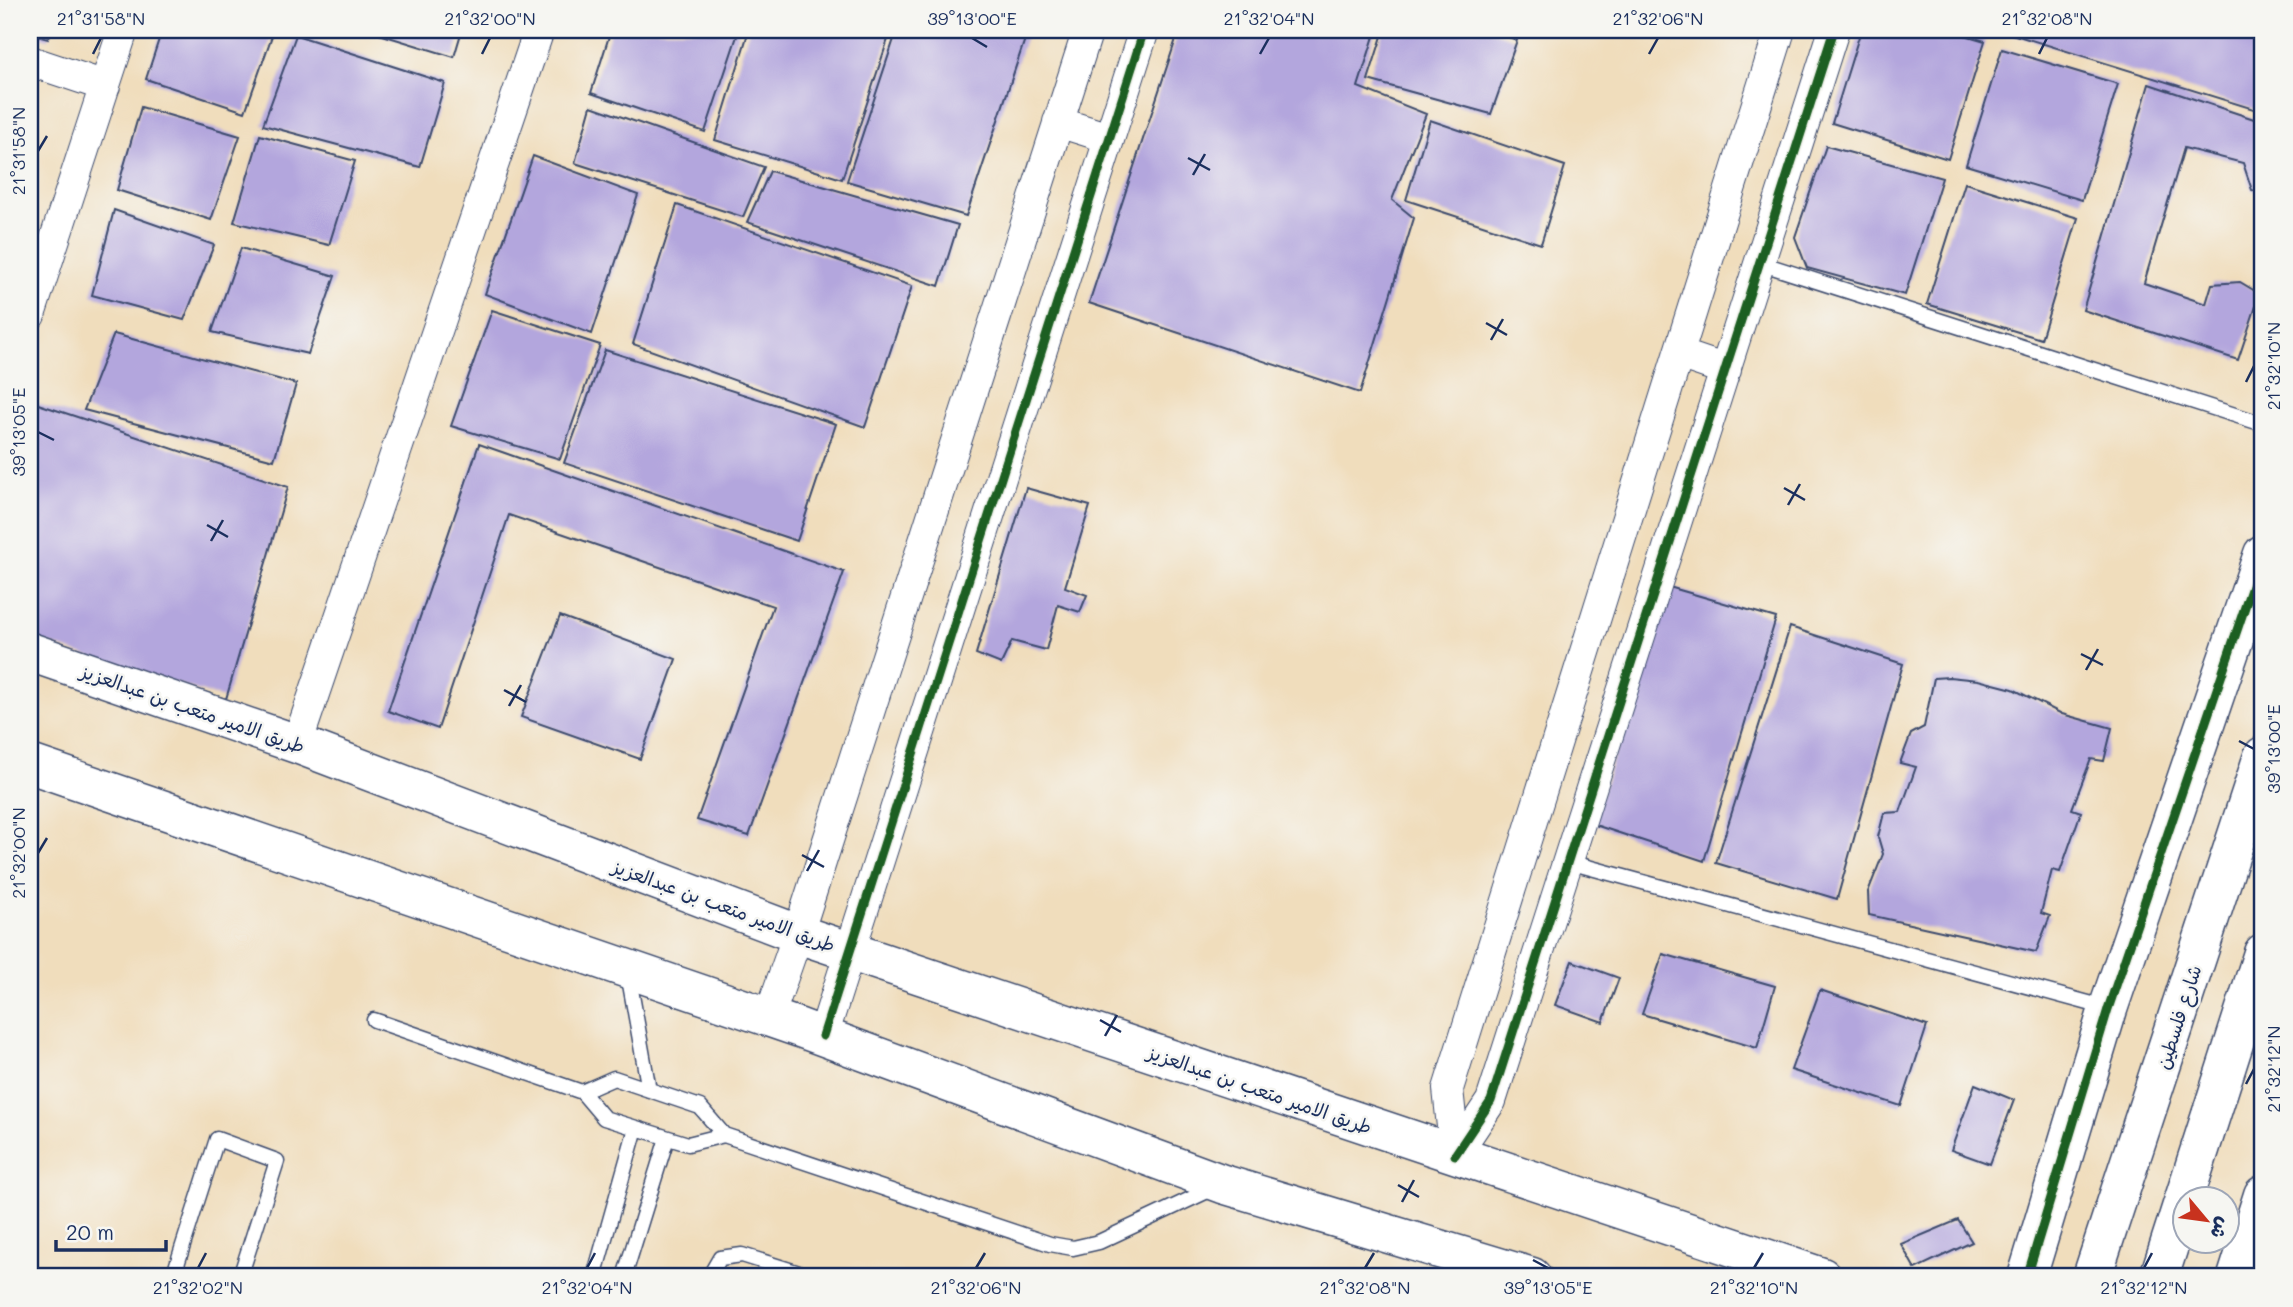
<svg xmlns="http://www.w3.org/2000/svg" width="2293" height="1307" viewBox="0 0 2293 1307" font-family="Mali,'Playpen Sans Arabic',sans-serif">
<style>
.building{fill:#b3a6dd}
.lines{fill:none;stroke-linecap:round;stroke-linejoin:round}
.lane-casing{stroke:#3b496c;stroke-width:17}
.street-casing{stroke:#3b496c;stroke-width:32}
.secondary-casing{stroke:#3b496c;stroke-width:41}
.primary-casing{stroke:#3b496c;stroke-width:41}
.lane{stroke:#fff;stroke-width:14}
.street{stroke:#fff;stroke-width:30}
.secondary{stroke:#fff;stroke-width:38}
.primary{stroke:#fff;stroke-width:38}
.cycleway-casing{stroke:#f6f6f2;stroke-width:13}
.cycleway{stroke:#1b5e20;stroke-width:9}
.ticks{fill:none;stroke:#1b2f5e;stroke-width:2.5}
.labels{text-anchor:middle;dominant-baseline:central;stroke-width:5;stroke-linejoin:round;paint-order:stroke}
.street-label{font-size:19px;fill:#1b2f5e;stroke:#f6f6f2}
.neatline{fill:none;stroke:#1b2f5e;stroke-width:2.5}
.ticks-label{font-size:18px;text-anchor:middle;fill:#1b2f5e}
</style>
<rect width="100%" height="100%" fill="#f6f6f2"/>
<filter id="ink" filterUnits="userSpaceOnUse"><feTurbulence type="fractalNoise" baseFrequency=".0143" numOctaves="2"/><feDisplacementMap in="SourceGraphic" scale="14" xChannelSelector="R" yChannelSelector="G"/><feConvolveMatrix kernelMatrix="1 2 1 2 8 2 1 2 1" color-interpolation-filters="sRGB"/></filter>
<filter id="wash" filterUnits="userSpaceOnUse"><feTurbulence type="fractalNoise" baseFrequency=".00686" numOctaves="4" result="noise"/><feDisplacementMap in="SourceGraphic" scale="28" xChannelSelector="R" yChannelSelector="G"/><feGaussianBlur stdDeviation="1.57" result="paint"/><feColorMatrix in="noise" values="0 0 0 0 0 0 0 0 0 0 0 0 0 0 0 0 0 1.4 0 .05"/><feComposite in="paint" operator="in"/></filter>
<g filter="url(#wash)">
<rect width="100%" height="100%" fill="#f0ddbc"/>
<g id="blocks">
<path class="building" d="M30,30H51L48,39L30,34Z
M162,30H274L245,112L146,79Z
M366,30H462L454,57Z
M611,30H739L705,132L591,93Z
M749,30H891L842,179L715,140Z
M897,30H1028L966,216L847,181Z
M1179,30H1376L1358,87L1426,114L1392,200L1414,218L1360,393L1089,303Z
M1384,30H1489L1517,40L1491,114L1368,80Z
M1861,30H1948L1985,41L1948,159L1832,123Z
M1999,30H2263V112Z
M296,35L445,83L420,167L263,125Z
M2002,49L2118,84L2082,200L1966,165Z
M2149,84L2263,122V194L2252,190L2243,163L2184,148L2144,283L2206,304L2212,284L2240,282L2260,294L2238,360L2083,310Z
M591,106L764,167L743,217L575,163Z
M141,107L240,136L211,220L117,190Z
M1430,120L1565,166L1541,244L1406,200Z
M260,135L355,161L329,245L234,222Z
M1826,146L1942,178L1905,295L1807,268L1795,237Z
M533,156L638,195L592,334L485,294Z
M770,171L958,225L939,286L747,222Z
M1965,183L2078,218L2041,339L1927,304Z
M677,205L912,286L865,427L633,344Z
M114,210L214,245L184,320L92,295Z
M241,248L335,276L308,354L212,332Z
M492,310L600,345L560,459L451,426Z
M114,334L296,384L274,460L84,410Z
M605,350L836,424L797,541L564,463Z
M32,402L288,487L226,699L30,638V409Z
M479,444L844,572L749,836L697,820L773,606L509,515L438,729L388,711Z
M1026,488L1090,506L1065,587L1087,595L1080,612L1058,605L1046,650L1012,641L1001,664L976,654Z
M1669,587L1776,618L1704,861L1592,824Z
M560,616L676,659L640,759L521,717Z
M1790,627L1903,664L1837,899L1716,863Z
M1949,677L1978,680L2013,689L2062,714L2112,728L2104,761L2091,759L2072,809L2081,812L2060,872L2052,870L2041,913L2050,916L2036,952L1869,915L1868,892L1883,854L1878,837L1884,813L1900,812L1916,767L1900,763L1911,734L1924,727L1934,678Z
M1663,954L1775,986L1757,1048L1642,1014Z
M1572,961L1619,978L1603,1022L1555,1005Z
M1820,990L1927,1026L1901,1106L1791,1070Z
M1975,1084L2014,1100L1990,1164L1951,1150Z
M1958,1220L1972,1242L1915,1269L1901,1244Z"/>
</g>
</g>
<g filter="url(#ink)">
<use href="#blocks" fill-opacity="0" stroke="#3b496c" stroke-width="2"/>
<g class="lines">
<g class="lane-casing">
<path id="lane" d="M1760,263L2263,424
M1569,862L2107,1008
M628,973L649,1090
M374,1020L582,1092L604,1118L688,1144L724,1135
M582,1092L614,1078L700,1107L724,1135L1050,1244L1073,1248L1099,1242L1216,1187
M173,1277L217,1139L277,1161L240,1277
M594,1277L636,1128
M624,1277L667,1138
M709,1277L720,1258L742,1255L812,1277"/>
</g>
<g class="street-casing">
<path id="street" d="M30,61L105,86
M1058,122L1109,138
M30,315L123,30
M1679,354L1726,370
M297,744L539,30
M769,1017L798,934L1088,30
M823,1036L1144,30
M1455,1155L1491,1101L1834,30
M1455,1155L1448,1089L1780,30"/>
</g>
<g class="secondary-casing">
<path id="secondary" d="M2027,1277L2108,1009L2263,554
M2237,1277L2263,1195"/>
</g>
<g class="primary-casing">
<path id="primary" d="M30,652L297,744L798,934L1822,1277
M30,764L800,1028L1223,1184L1532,1277
M2092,1277L2263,756
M2159,1277L2263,953"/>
</g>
<use href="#lane" class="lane"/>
<use href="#street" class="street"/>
<use href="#secondary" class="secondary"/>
<use href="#primary" class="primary"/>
<g class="cycleway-casing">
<path id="cycleway" d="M823,1036L1144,30
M1455,1155L1491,1101L1834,30
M2027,1277L2108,1009L2263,554"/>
</g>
<use href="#cycleway" class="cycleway"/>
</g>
</g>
<path class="ticks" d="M972,38L987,47M93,54L101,38M482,54L490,38M1260,54L1269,38M1649,54L1658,38M2039,54L2047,38M38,151L47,136M1188,158L1210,170M1193,175L1205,154M1486,323L1507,335M1491,340L1503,319M2246,382L2254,366M38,432L54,440M1784,488L1805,500M1788,505L1800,484M207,525L228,537M211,541L223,520M2081,654L2103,665M2086,670L2098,649M504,690L526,702M509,706L521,685M2239,741L2254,749M38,853L47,838M802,855L824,867M807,871L819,850M1100,1020L1121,1032M1105,1036L1117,1015M2246,1084L2254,1069M1398,1185L1419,1197M1402,1202L1414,1180M1533,1260L1548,1268M198,1268L206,1253M587,1268L595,1253M976,1268L985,1253M1365,1268L1374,1253M1754,1268L1763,1253M2144,1268L2152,1253"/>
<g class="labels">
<g class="street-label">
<text transform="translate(193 708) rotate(19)">طريق الامير متعب بن عبدالعزيز</text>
<text transform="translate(724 905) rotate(20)">طريق الامير متعب بن عبدالعزيز</text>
<text transform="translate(2178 1017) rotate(-72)">شارع فلسطين</text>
<text transform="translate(1260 1089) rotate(19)">طريق الامير متعب بن عبدالعزيز</text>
</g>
</g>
<rect width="2293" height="1307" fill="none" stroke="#f6f6f2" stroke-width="77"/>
<g transform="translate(2206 1220) rotate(119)"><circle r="33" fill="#f6f6f2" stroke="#9ea6b7" stroke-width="2"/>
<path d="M0-5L12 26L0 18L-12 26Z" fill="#c8321e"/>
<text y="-10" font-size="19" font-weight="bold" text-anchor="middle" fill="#1b2f5e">ش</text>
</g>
<path d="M56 1240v10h110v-10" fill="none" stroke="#1b2f5e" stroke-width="3.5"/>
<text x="66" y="1240" font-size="21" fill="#1b2f5e" stroke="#f6f6f2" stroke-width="5" paint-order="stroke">20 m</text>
<rect x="38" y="38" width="2216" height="1230" class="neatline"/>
<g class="ticks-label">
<text x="101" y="25">21°31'58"N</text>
<text x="490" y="25">21°32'00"N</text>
<text x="972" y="25">39°13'00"E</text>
<text x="1269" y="25">21°32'04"N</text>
<text x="1658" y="25">21°32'06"N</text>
<text x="2047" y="25">21°32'08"N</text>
<text transform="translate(19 151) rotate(-90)" y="6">21°31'58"N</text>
<text transform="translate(2274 366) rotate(-90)" y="6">21°32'10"N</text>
<text transform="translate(19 432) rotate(-90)" y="6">39°13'05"E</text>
<text transform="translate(2274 749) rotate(-90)" y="6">39°13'00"E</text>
<text transform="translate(19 853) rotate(-90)" y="6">21°32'00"N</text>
<text transform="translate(2274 1069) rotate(-90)" y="6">21°32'12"N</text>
<text x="198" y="1294">21°32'02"N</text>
<text x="587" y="1294">21°32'04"N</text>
<text x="976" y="1294">21°32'06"N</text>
<text x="1365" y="1294">21°32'08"N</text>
<text x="1548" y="1294">39°13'05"E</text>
<text x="1754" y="1294">21°32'10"N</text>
<text x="2144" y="1294">21°32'12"N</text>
</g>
</svg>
